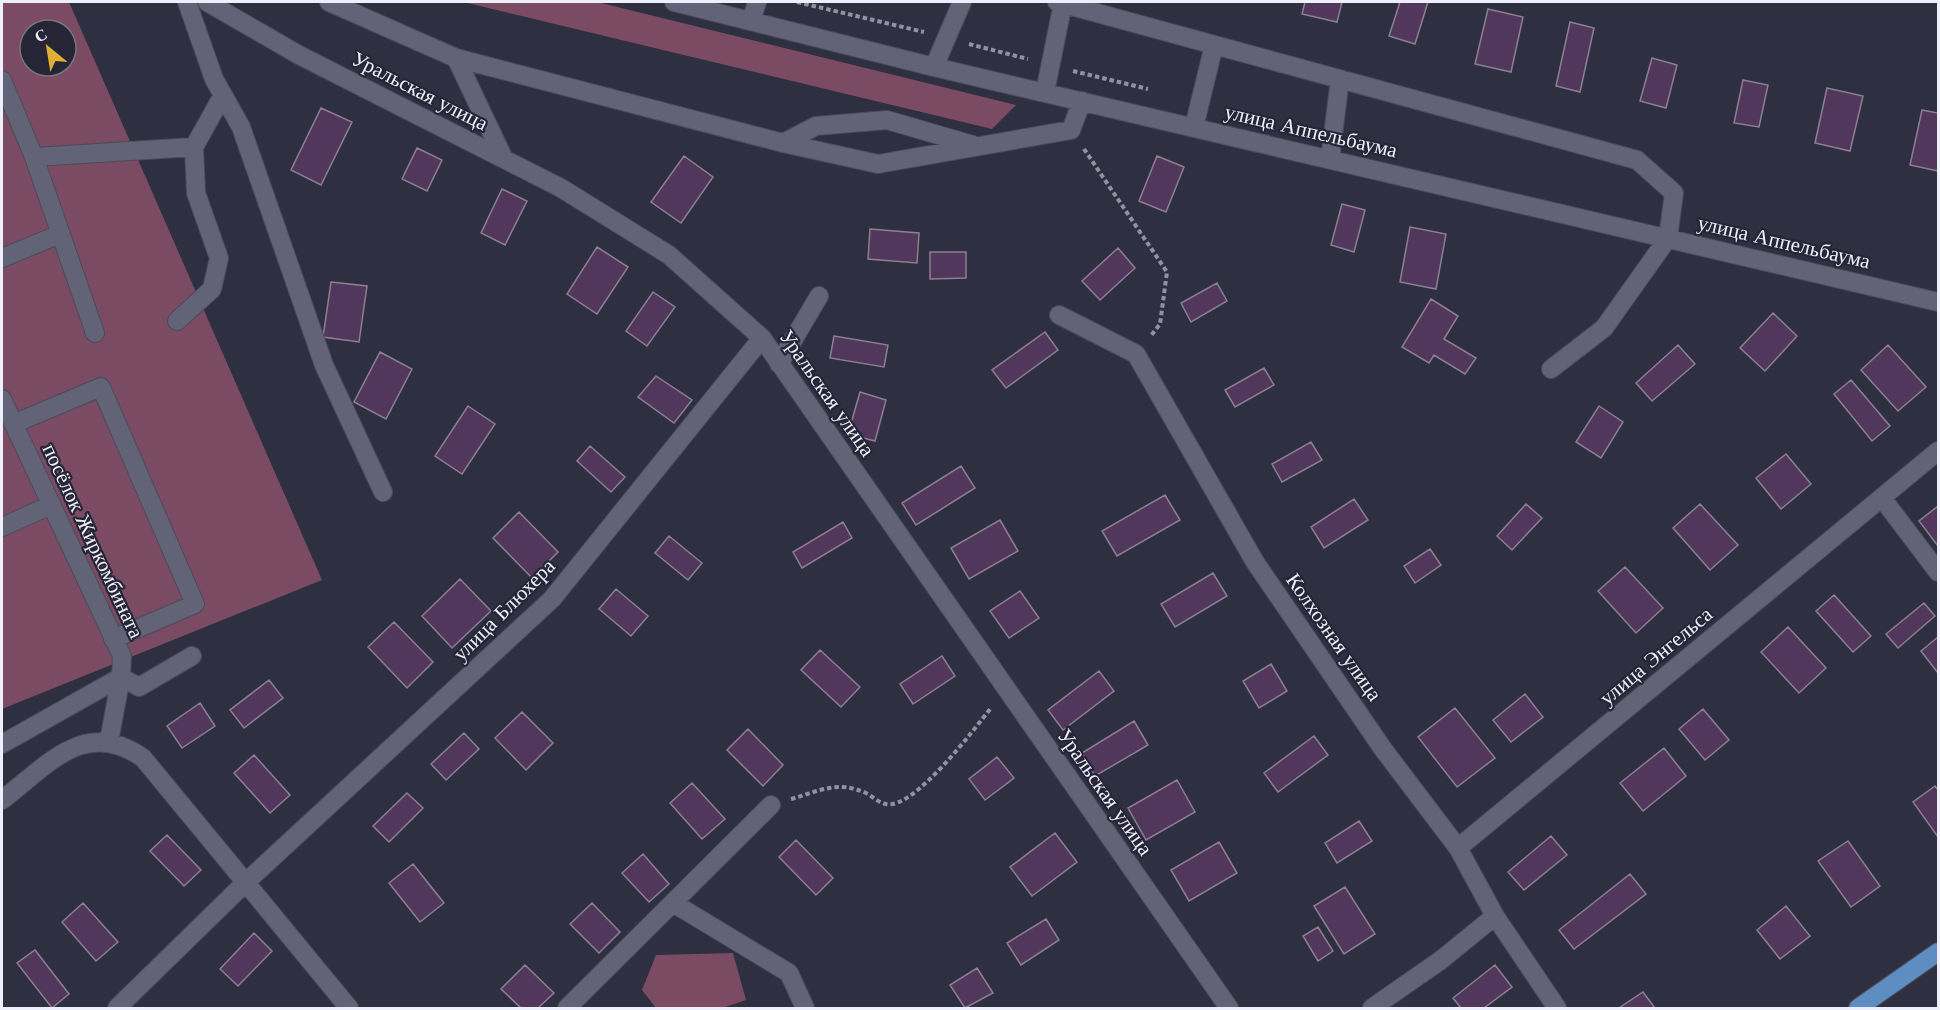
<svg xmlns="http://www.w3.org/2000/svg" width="1940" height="1010" viewBox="0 0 1940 1010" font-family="'Libre Baskerville',serif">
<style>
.forest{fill:#7a4b63;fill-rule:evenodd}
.building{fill:#52375d;stroke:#8b7f91;stroke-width:1.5}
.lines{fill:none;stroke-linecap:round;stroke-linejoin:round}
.minor-casing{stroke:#4b4b5a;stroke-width:20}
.major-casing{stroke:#4b4b5a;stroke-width:20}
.path{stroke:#9192a0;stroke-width:4;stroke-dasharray:4.5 3;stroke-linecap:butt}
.minor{stroke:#626376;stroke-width:18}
.major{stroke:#5e8dc1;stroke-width:18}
.labels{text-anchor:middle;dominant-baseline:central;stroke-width:4.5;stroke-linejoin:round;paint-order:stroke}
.street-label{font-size:21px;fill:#eeeffa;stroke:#252536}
</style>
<rect width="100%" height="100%" fill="#2e2f40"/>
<path class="forest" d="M2,2H69L322,580L2,709ZM30,30H66V66H30Z
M463,2H597L1016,105L992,129Z
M733,953L746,1000L722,1008H656L642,990L656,955Z"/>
<path class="building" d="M1305,2H1342L1337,22L1302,14Z
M1400,2H1428L1415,44L1389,36Z
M1488,9L1523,17L1511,72L1475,64Z
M1570,22L1594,28L1580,92L1556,86Z
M1652,58L1677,65L1666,108L1640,101Z
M1743,80L1768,85L1759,127L1734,123Z
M1827,88L1863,96L1850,151L1815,143Z
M321,108L352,122L321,185L291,170Z
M1922,110L1938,113V171L1910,165Z
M417,148L442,160L427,191L402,179Z
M684,156L713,177L681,223L651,202Z
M1157,156L1184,167L1166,212L1139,201Z
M502,189L527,201L505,245L481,233Z
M1342,204L1365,210L1354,252L1331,245Z
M1410,227L1446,234L1436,289L1400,282Z
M870,229L919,233L917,263L868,259Z
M597,247L628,267L597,314L567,294Z
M1118,248L1135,268L1100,300L1082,281Z
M930,252H966V278L930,279Z
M331,282L367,286L359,342L323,337Z
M1217,283L1227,301L1191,322L1181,303Z
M653,292L675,307L647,346L626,331Z
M1431,299L1458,316L1444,339L1476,358L1465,374L1434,355L1429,363L1402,347Z
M1773,313L1797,336L1765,371L1740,348Z
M1045,332L1058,350L1006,388L992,370Z
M834,336L888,345L884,367L830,358Z
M1678,345L1695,364L1652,401L1636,383Z
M1888,345L1926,387L1898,411L1861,370Z
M380,352L412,369L386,419L354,402Z
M1264,368L1274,385L1235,407L1225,390Z
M656,376L692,400L674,423L638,397Z
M1851,380L1890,426L1872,441L1834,394Z
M860,392L886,400L875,441L848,434Z
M468,406L495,424L462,474L435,456Z
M1599,406L1623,422L1601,458L1576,442Z
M1311,442L1322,460L1282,482L1272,464Z
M590,446L625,477L611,492L577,461Z
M1786,454L1811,484L1781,509L1756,478Z
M961,466L975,488L916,525L902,503Z
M1165,495L1180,520L1117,556L1102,531Z
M1354,499L1368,520L1324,548L1311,527Z
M1526,504L1542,518L1512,550L1497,536Z
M1700,504L1738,545L1710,570L1673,528Z
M1938,506V546L1919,521Z
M519,512L558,552L532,578L493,538Z
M1000,520L1018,551L969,579L951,548Z
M843,522L852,538L802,568L793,552Z
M669,536L702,563L688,580L655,553Z
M1430,549L1441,565L1415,583L1404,566Z
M1625,567L1663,608L1636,633L1598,591Z
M1213,573L1227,596L1175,627L1161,604Z
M460,579L491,611L452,648L422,616Z
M616,589L648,616L631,636L599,609Z
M1020,591L1039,618L1009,638L990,611Z
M1834,595L1871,636L1853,652L1816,611Z
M1924,603L1935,616L1898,648L1886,634Z
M394,622L433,662L407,688L368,647Z
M1788,627L1826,668L1799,693L1761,652Z
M1938,637V673L1921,651Z
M820,650L860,687L841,707L801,670Z
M942,656L955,676L913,704L900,684Z
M1271,664L1287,691L1259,708L1243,681Z
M1099,671L1114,691L1063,730L1048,710Z
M269,680L283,698L244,728L230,710Z
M1525,694L1543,717L1511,742L1493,720Z
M200,703L215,726L182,748L167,726Z
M1455,708L1495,758L1457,787L1418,737Z
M1703,709L1729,740L1705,760L1679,729Z
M522,712L553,743L526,770L495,738Z
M1134,721L1148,745L1095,776L1082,753Z
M748,729L783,765L763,786L727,750Z
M464,733L479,749L446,780L431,764Z
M1314,736L1328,755L1278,792L1264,773Z
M1664,748L1686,776L1643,811L1620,783Z
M254,755L290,795L270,813L234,773Z
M997,757L1014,778L985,800L969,779Z
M1177,780L1195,812L1146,840L1128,808Z
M692,783L725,819L702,839L670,803Z
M1935,786L1938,790V837L1913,802Z
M407,793L423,808L389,842L373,826Z
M1359,821L1372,841L1337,863L1325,843Z
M1055,833L1077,862L1032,896L1010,867Z
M167,835L201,870L184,886L150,851Z
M1551,836L1567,855L1524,890L1508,872Z
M796,840L833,878L816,895L779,857Z
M1848,841L1880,886L1851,907L1818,861Z
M1219,842L1237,873L1189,901L1171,870Z
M643,854L669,884L649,902L622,873Z
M413,864L444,903L420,922L389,883Z
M1630,874L1646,894L1574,949L1559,930Z
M1345,887L1375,934L1344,954L1314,906Z
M83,903L118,942L96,961L62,922Z
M592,903L620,932L599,953L570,924Z
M1786,906L1810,936L1780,959L1757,930Z
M1046,919L1059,940L1021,965L1007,943Z
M1318,927L1333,951L1318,961L1303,936Z
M254,933L272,951L238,986L220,969Z
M35,950L69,994L52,1008L17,963Z
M525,965L554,993L538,1008H521L501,989Z
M1495,965L1512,987L1484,1008H1461L1453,998Z
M977,968L993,993L965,1008L950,985Z
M1643,992L1655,1008H1619Z"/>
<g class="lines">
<g class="minor-casing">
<path id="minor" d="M187,2L214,79L241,127L324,365L383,492
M207,2L299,55L561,188L669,255L762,338L1229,1008
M329,2L456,58L783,143L878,164L1071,130L1082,101
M674,2L934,67L1938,302
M1057,2L1637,160L1674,193L1668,238L1604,328L1551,369
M751,21L757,2
M456,58L504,159
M934,67L962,2
M2,80L34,157L95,333
M1045,92L1063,3
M1194,127L1214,45
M783,143L816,126L887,120L973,145
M34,157L194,147
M1330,159L1340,79
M2,258L60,234
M1059,315L1136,354L1255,562L1383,749L1458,848L1495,916L1557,1008
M177,321L212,289L219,258L196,193L194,147L223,95
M779,364L819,296
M2,399L122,656L121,677L2,744
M13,424L101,387L195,604L113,639
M1882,498L1938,572
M2,527L51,505
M109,741L121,677L139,687L192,656
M2,800C48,765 85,717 143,758L349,1008
M1458,848L1938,451
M673,903L789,973L805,1008
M117,1008L245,883L552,599L762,338
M567,1008L771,805
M1372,1008L1441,960L1495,916"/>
</g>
<g class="major-casing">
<path id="major" d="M1858,1008L1938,952"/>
</g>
<path class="path" d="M797,2L924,32
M969,44L1028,59
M1073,71L1148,89
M1084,149L1167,272L1160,324L1150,337
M791,799C820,791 837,780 866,793C872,796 879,803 886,804C914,810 974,729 991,708"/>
<use href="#minor" class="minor"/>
<use href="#major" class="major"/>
</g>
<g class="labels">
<g class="street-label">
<text transform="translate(420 91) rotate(27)">Уральская улица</text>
<text transform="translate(1311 131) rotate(13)">улица Аппельбаума</text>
<text transform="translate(1784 242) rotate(13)">улица Аппельбаума</text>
<text transform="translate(827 393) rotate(55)">Уральская улица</text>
<text transform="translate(93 541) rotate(65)">посёлок Жиркомбината</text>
<text transform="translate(504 610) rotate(-45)">улица Блюхера</text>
<text transform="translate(1334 637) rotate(55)">Колхозная улица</text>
<text transform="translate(1656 656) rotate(-40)">улица Энгельса</text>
<text transform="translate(1105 792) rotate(55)">Уральская улица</text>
</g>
</g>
<rect width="1940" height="1010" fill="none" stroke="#eeeffa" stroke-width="6"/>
<g transform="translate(48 48) rotate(330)"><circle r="28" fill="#252536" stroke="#757684" stroke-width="1.5"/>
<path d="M0-4.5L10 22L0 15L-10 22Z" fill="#deb133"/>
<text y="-9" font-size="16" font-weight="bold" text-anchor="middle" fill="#eeeffa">С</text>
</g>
</svg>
